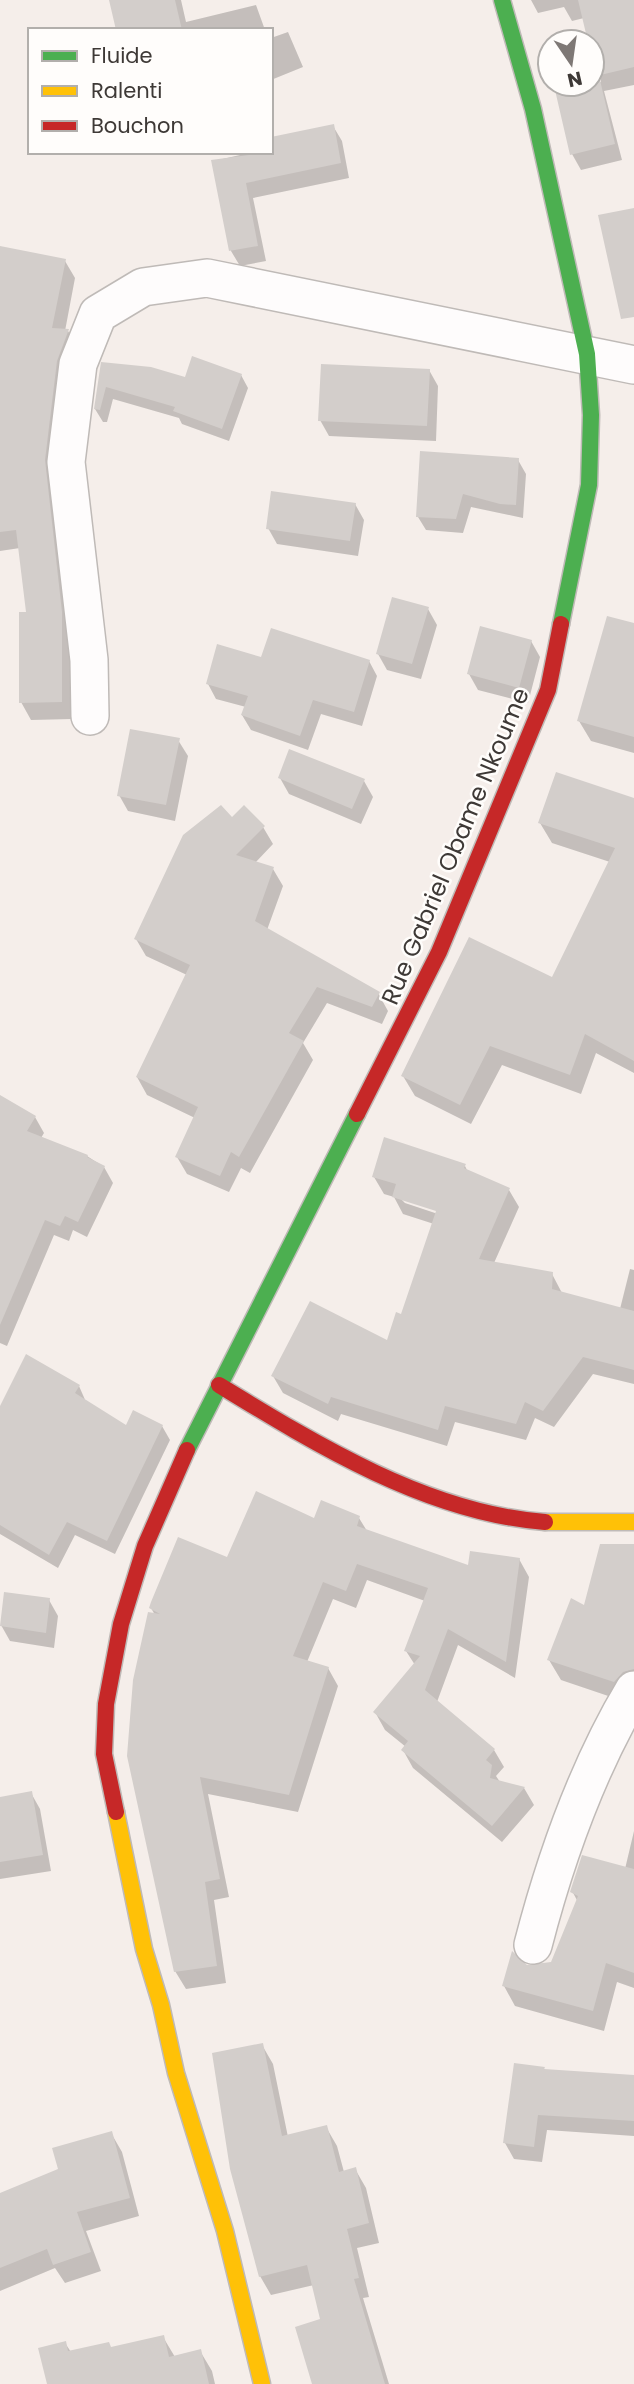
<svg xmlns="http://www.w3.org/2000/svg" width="634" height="2384" viewBox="0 0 634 2384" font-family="Poppins,sans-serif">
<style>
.shadow{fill:#0003;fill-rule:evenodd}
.building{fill:#d3cecb}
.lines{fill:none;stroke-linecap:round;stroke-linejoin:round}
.street-casing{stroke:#bfbab7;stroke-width:40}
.fast-casing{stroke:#bfbab7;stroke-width:19}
.slow-casing{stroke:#bfbab7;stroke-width:19}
.jam-casing{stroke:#bfbab7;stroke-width:19}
.street{stroke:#fefcfc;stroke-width:37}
.fast{stroke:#4caf50;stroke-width:16}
.slow{stroke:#ffc107;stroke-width:16}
.jam{stroke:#c62828;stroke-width:16}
.labels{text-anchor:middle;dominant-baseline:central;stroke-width:5;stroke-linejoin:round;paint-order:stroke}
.street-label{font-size:24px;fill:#3e3936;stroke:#fffdfb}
</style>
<rect width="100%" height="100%" fill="#f5eeea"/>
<path class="shadow" d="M111,0H181L186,22L256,5L265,30H118Z
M531,0H607L634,10V85L604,91L622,160L581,170L572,154L592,84L601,82L592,42L584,18L572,21L564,7L538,13Z
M288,32L303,67L271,80V38Z
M333,126L342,141L349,178L253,198L266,261L240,266L231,251L214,161L253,152H271Z
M0,248L65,261L75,278L65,331H68L78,348L72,719L31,720L21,702L28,614L20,548L0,551Z
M103,364L186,379L241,375L248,388L229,441L182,424L179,418L113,399L107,422H103L95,409Z
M429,370L438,386L436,441L329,436L320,420Z
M518,460L526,474L523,518L471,507L463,533L426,530L418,517Z
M355,504L364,520L358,556L277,544L268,528Z
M428,609L437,625L421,679L387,670L378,654Z
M634,625V753L591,741L579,721Z
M531,641L540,657L528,703L478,690L469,674Z
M262,659L369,661L377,676L362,726L321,714L308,750L251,730L242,715L246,707L216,699L208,684Z
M178,740L188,756L175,821L128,811L119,795Z
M280,778L364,781L373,797L361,824L289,794Z
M634,799V1073L596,1053L581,1094L502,1065L471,1124L415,1096L403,1076L552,980L610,862L552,843L540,823Z
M232,820L263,827L273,844L255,863L273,869L283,886L267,930L378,993L388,1011L382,1024L327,1003L303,1043L313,1060L250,1173L241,1168L229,1192L187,1174L177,1157L195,1118L147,1095L137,1077L187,975L146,956L136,939Z
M0,1097L35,1117L44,1133L41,1138L87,1156L104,1167L113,1183L87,1237L73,1230L69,1241L54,1235L7,1346L0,1343Z
M465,1166L468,1172L509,1190L519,1207L494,1263L552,1274L562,1293L620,1309L630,1269L634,1270V1384L593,1374L554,1427L535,1418L526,1440L455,1422L447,1446L341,1414L338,1421L283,1393L273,1376L388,1343L402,1316L434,1224L403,1214L394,1197L384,1194L374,1177ZM399,1197L445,1212L444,1216L405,1203Z
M79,1386L86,1402L127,1427L162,1426L170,1440L115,1554L75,1535L58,1568L0,1534V1410Z
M359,1518L367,1531L469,1567L519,1559L529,1577L515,1678L458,1645L437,1702L494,1750L504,1767L496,1776L500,1782L524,1788L534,1805L502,1842L413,1768L403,1750L406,1747L385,1730L375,1712L415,1665L406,1651L425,1601L367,1580L356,1608L333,1599L307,1662L328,1668L338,1686L298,1812L208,1794L229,1897L214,1900L226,1983L186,1989L175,1971L135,1680L149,1614L155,1615L151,1608L228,1559L315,1520Z
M634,1544V1693L626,1702L561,1680L549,1660L585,1607L601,1546Z
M49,1600L58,1616L54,1648L10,1641L1,1625Z
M31,1793L40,1809L51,1871L0,1879V1798Z
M634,1831V1988L617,1982L604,2031L515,2006L504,1986L526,1967L553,1963L578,1902L572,1891L625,1869Z
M262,2045L273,2064L288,2137L326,2127L337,2146L344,2172L355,2169L366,2188L379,2243L357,2248L369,2297L363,2298L389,2384H314L322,2321L314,2285L271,2295L260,2276Z
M544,2068L545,2071L634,2077V2136L547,2130L542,2162L514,2159L505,2143Z
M111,2133L122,2152L139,2216L86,2231L101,2271L65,2283L55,2268L0,2291V2195L60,2170Z
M163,2337L175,2357L200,2351L212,2371L215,2384H49L65,2343L71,2352L111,2349Z"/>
<path class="building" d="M109,0H175L182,30H116Z
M578,0H634V67L596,76L592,42H588Z
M600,80L615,144L570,155L555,90Z
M334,124L341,163L246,183L258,246L229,251L211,160L271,152V137Z
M634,208V317L621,319L598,215Z
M0,246L66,259L52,328L69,329L57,361L45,460L62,612V702L19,703V612H26L16,530L0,532Z
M192,356L242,374L222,429L173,411L175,407L106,387L100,410L94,409L101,362L151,367L185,377Z
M321,364L430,369L427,426L318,421Z
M420,451L519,458L516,505L500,504L463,494L456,519L416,517Z
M271,491L356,503L350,541L266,529Z
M392,597L429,607L412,664L376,654Z
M607,616L634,623V737L577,721Z
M480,626L532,640L519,688L467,674Z
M271,628L370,660L354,712L313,700L300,736L241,715L248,696L206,684L217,644L261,657Z
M130,729L180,738L166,805L117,796Z
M289,749L365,779L352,809L278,778Z
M556,772L634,798V1061L585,1034L570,1075L490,1046L460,1105L401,1076L469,937L552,977L615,848L538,823Z
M221,805L232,817L244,805L265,826L236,855L274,867L255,921L380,992L372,1007L317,987L289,1033L304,1041L239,1157L231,1152L220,1176L175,1157L198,1107L136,1077L190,965L134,939L183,835Z
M0,1095L36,1116L27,1131L88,1155L87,1157L105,1166L78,1222L65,1216L60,1226L45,1220L0,1325Z
M384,1137L466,1164L464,1168L510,1188L479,1259L553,1272L552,1289L634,1311V1370L583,1357L543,1411L525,1402L516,1424L445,1406L438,1430L331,1397L328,1404L271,1376L310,1301L387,1340L396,1312L401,1314L436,1211L392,1197L396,1184L372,1177Z
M26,1354L80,1385L75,1393L126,1425L133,1410L163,1425L107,1541L67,1522L49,1555L0,1525V1406Z
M256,1491L314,1518L321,1500L360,1516L357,1526L468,1565L470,1551L520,1558L506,1662L448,1629L425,1690L495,1749L486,1760L492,1765L490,1778L525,1787L492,1826L401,1750L408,1741L373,1712L420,1656L404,1651L428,1588L357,1564L346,1591L323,1582L293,1656L329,1667L289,1795L200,1777L220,1879L205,1882L217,1966L174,1972L127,1756L133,1680L148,1612L160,1614L149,1608L151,1602L178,1537L227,1557Z
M600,1544H634V1669L623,1672L614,1682L547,1660L571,1598L584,1605Z
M4,1592L50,1598L46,1633L0,1626Z
M32,1791L43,1855L0,1862V1797Z
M582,1855L634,1869V1973L606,1963L593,2011L502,1986L512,1951L527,1965L551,1962L578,1896L570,1892Z
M263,2043L282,2136L327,2125L339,2172L356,2167L369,2223L347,2229L359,2278L354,2279L385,2384H312L295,2327L320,2319L307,2265L259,2277L230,2169L212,2053Z
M514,2063L545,2067L544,2069L634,2075V2121L538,2115L534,2147L503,2143Z
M112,2131L130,2198L77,2212L91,2252L53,2265L47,2249L0,2268V2193L58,2169L52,2148Z
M164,2335L169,2357L201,2349L209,2384H47L38,2348L66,2341L68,2351L109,2342L111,2347Z"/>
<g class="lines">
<g class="street-casing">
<path id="street" d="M90,716L89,660L66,462L78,364L98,314L143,287L207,278L634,365
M533,1945C556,1856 587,1769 634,1690"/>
</g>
<g class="fast-casing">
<path id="fast" d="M502,0L533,109L587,354L591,415L589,485L561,624
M187,1450L357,1114"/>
</g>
<g class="slow-casing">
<path id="slow" d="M545,1522H634
M116,1812L144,1949L161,2005L176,2073L225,2231L262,2384"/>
</g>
<g class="jam-casing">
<path id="jam" d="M357,1114L439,952L548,690L561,624
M219,1385C317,1445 428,1513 545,1522
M116,1812L104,1754L106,1704L121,1624L145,1546L187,1450"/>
</g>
<use href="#street" class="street"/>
<use href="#fast" class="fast"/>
<use href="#slow" class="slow"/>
<use href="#jam" class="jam"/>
</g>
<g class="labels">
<g class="street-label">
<text transform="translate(455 846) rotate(-67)">Rue Gabriel Obame Nkoume</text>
</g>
</g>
<rect x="28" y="28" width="245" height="126" fill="#fffdfb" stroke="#b2afac" stroke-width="2"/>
<rect x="42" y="51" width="35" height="10" fill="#4caf50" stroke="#b2afac" stroke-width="2"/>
<text x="91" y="63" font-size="21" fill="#3e3936">Fluide</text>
<rect x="42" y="86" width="35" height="10" fill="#ffc107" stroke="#b2afac" stroke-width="2"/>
<text x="91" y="98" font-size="21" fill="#3e3936">Ralenti</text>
<rect x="42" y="121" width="35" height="10" fill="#c62828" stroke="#b2afac" stroke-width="2"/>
<text x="91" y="133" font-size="21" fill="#3e3936">Bouchon</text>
<g transform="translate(571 63) rotate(167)"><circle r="33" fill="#fffdfb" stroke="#b2afac" stroke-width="2"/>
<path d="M0-5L12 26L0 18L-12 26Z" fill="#7e7875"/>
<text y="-10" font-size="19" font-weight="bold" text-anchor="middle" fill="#3e3936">N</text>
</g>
</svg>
